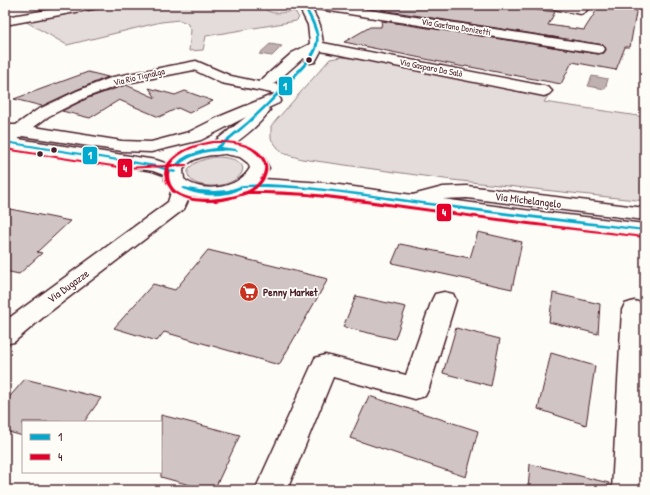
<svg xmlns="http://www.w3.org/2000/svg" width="650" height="495" viewBox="0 0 650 495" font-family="'Patrick Hand',sans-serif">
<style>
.green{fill:#e3dcda;stroke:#967e82}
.water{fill:#c0b1b1;stroke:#91777b}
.building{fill:#d0c5c4;stroke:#4a1f2b}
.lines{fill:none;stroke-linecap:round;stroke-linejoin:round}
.street-casing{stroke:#4a1f2b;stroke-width:3}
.secondary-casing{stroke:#4a1f2b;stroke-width:3}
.street{fill:#fdfcf7;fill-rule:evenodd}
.secondary{fill:#fdfcf7;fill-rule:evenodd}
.bus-1-casing{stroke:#fdfcf7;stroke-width:3}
.bus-2-casing{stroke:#fdfcf7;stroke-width:3}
.bus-1{fill:#00a9ce;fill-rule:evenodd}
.bus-2{fill:#e4002b;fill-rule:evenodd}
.bus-dot{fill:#4a1f2b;stroke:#fdfcf7;stroke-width:1.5}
.labels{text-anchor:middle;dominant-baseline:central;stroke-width:3.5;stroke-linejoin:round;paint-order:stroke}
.far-street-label{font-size:9px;fill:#4a1f2b;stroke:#fdfcf7}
.street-label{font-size:11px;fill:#4a1f2b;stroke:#fdfcf7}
.poi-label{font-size:11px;font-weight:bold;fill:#4a1f2b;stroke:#fdfcf7;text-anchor:start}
.line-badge{stroke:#fdfcf7;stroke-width:1.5}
.badge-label{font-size:11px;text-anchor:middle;font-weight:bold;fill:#fff}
</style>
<rect width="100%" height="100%" fill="#fdfcf7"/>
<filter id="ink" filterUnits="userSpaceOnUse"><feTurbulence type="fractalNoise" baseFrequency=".025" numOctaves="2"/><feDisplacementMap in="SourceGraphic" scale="8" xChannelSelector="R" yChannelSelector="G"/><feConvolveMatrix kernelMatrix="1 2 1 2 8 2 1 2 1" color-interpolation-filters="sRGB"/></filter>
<g filter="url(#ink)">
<path class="green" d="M112,5H262C268,17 284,12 295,11L299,18L296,21L206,36L203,50L189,51L191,30L187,23L179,20L161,22L67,45L23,20Z
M342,57L359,58L548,96L544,102L645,117V201L452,180L302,159L282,153L271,139V126L330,59Z
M214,157C268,157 236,195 198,184C195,183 191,181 189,177C182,164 206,159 214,157Z"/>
<path class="water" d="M270,44L282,46L272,56L259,54Z
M592,76L608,79L605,89L588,86Z"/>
<path class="building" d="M382,5H495L530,9L555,12L548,25L584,30L600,5H620L637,7L630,47H625L616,70L572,62L561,84L465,66L464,67L344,42L370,27H381L382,21L598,54L604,53L606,50L604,45L382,10Z
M88,72L108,77L76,90L42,106L14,99Z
M126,85L156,98L149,88L175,95L185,91L213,101L189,113L178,108L159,117L119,100L90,118L62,111L88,98Z
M5,208L70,221L37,252L42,253L19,274L5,271Z
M478,232L522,242L512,289L392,263L400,244L470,258Z
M208,250L328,279L279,365L164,332L157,341L114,328L153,284L175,290Z
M553,293L600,304L598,334L549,322Z
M356,296L406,307L395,339L343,327Z
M456,328L500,339L491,386L443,373Z
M551,353L595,366L586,425L538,409Z
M25,379L101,398L84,422H23V436L5,431V402Z
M369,396L478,431L466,477L350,438Z
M161,415L240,435L214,490H208L161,477Z
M530,464L609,483V490H528Z"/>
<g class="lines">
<g class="street-casing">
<path id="street" d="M78,5H104L102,7L98,8L5,25V17Z
M298,5H337L598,45L603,46L605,49L603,52L598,53L311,8L320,25L323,43L544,86L549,88L552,91L549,94L544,96L321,51L315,62L310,63L305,62L304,58L302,59L274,84L287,87L290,90L287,93L282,95L221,83L194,70L122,84L87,97L49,116L34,127L122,141L151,142L189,132L221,116L267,97L273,95L279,97L281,100L279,103L268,108L270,110C258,128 238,140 221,154L215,155L209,154L206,150L209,146L246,117L201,140L151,152L122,151L22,136L11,144L5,145V125H16L37,110L77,91L113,77L196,61L231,76L259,82L292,53L310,44L308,25Z
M542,5H571L585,8L587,10L585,12L581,14L548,8L544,7Z
M467,186L645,208V220L467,198L443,199L412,207L405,205L402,201L405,197L443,187Z
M444,292L453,294L456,300L429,388L425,396L415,399L333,377L287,490H255L315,358L325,355L406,375L432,300L435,294Z
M634,301L645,304L644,490H612L622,310L625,304Z"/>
</g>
<g class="secondary-casing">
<path id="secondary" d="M5,137L156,160L168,164C184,141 244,137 264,157C266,160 267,165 269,168L263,179L324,183L524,210L645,224V236L524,222L304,192L264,191L245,192L232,196L215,199L190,196L184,209L47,314L14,342L5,344V321L168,202L172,189L165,180L164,175L153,171L5,147ZM225,154L240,157L248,163L250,168C239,189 201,194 184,179L183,170C191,156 211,155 225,154Z"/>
</g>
<use href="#street" class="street"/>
<use href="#secondary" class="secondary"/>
<g class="bus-1-casing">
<path id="bus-1" d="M303,5H305C312,17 321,31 318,45C316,57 306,65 299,73C275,100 249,125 221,147L236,149L238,150L237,151C232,151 226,150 221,151C205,151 191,155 178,166H176V164L181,159L188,155L203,150L215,148L225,140L247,122L267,103L308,59L314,49L316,40V35L312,24Z
M5,141L156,165L176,171V172L174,173L155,167L5,143Z
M266,184C316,186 366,194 416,201C492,211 569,220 645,229V231C570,223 495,214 420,204C377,198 334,191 291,188C279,187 267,187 255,187C252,187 248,187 246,187C241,188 236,191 232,193C217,197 195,196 182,188L184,187L199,190L214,191L228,190L244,185Z"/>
</g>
<g class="bus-2-casing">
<path id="bus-2" d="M213,141C224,141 236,141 247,145C271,154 275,176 253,191C312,190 372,201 431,209C502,219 573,228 644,236H645V238L528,225L350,201L308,196L265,194H248L228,200L216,202H204L193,201L181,197L172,192L166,183L164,174L165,167L125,169L5,150V148L125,167L166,165C178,149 195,144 213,141ZM213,143C225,143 239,143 250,149C255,152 263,159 264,165C266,177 253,191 242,192V193C220,201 161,207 170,167L186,166L188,165L186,164H171C180,151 197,146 213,143Z"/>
</g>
<use href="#bus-1" class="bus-1"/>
<use href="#bus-2" class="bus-2"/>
</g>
</g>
<defs>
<g id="supermarket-disc" transform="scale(1)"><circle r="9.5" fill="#c8321e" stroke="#fdfcf7"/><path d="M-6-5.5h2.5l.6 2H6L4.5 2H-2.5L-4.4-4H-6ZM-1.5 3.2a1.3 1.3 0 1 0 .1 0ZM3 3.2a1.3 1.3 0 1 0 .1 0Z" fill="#fff"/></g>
</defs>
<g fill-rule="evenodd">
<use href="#supermarket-disc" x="249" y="292"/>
</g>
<g class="bus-dot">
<circle cx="309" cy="60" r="3.5"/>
<circle cx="54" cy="150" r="3.5"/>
<circle cx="40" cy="154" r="3.5"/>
</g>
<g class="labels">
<g class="far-street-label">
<text transform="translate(456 27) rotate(9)">Via Gaetano Donizetti</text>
<text transform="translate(431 68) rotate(11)">Via Gasparo Da Salò</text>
<text transform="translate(139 77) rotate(-13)">Via Rio Tignalga</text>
</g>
<g class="street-label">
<text transform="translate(528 200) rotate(7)">Via Michelangelo</text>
<text transform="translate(68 286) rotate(-36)">Via Dugazze</text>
</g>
<g class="poi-label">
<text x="263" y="292">Penny Market</text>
</g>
</g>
<g class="line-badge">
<rect x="278" y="76" width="15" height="20" rx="4" fill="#00a9ce"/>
<rect x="82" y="146" width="16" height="19" rx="4" fill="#00a9ce"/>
<rect x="117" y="158" width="16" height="20" rx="4" fill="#e4002b"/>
<rect x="436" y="203" width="16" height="19" rx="4" fill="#e4002b"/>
</g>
<g class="badge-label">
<text x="285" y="90">1</text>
<text x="90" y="159">1</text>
<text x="125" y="172">4</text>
<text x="444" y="216">4</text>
</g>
<rect width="650" height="495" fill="none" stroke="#fdfcf7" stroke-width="20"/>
<rect x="10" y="10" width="630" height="475" fill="none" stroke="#4a1f2b" stroke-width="1.5" filter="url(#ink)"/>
<rect x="22" y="421" width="140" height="52" fill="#fdfcf7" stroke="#b5a4a5"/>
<rect x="30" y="434" width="20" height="6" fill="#00a9ce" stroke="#b5a4a5"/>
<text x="58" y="441" font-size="12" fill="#4a1f2b">1</text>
<rect x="30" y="454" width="20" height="6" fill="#e4002b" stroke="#b5a4a5"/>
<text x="58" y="461" font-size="12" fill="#4a1f2b">4</text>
</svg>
